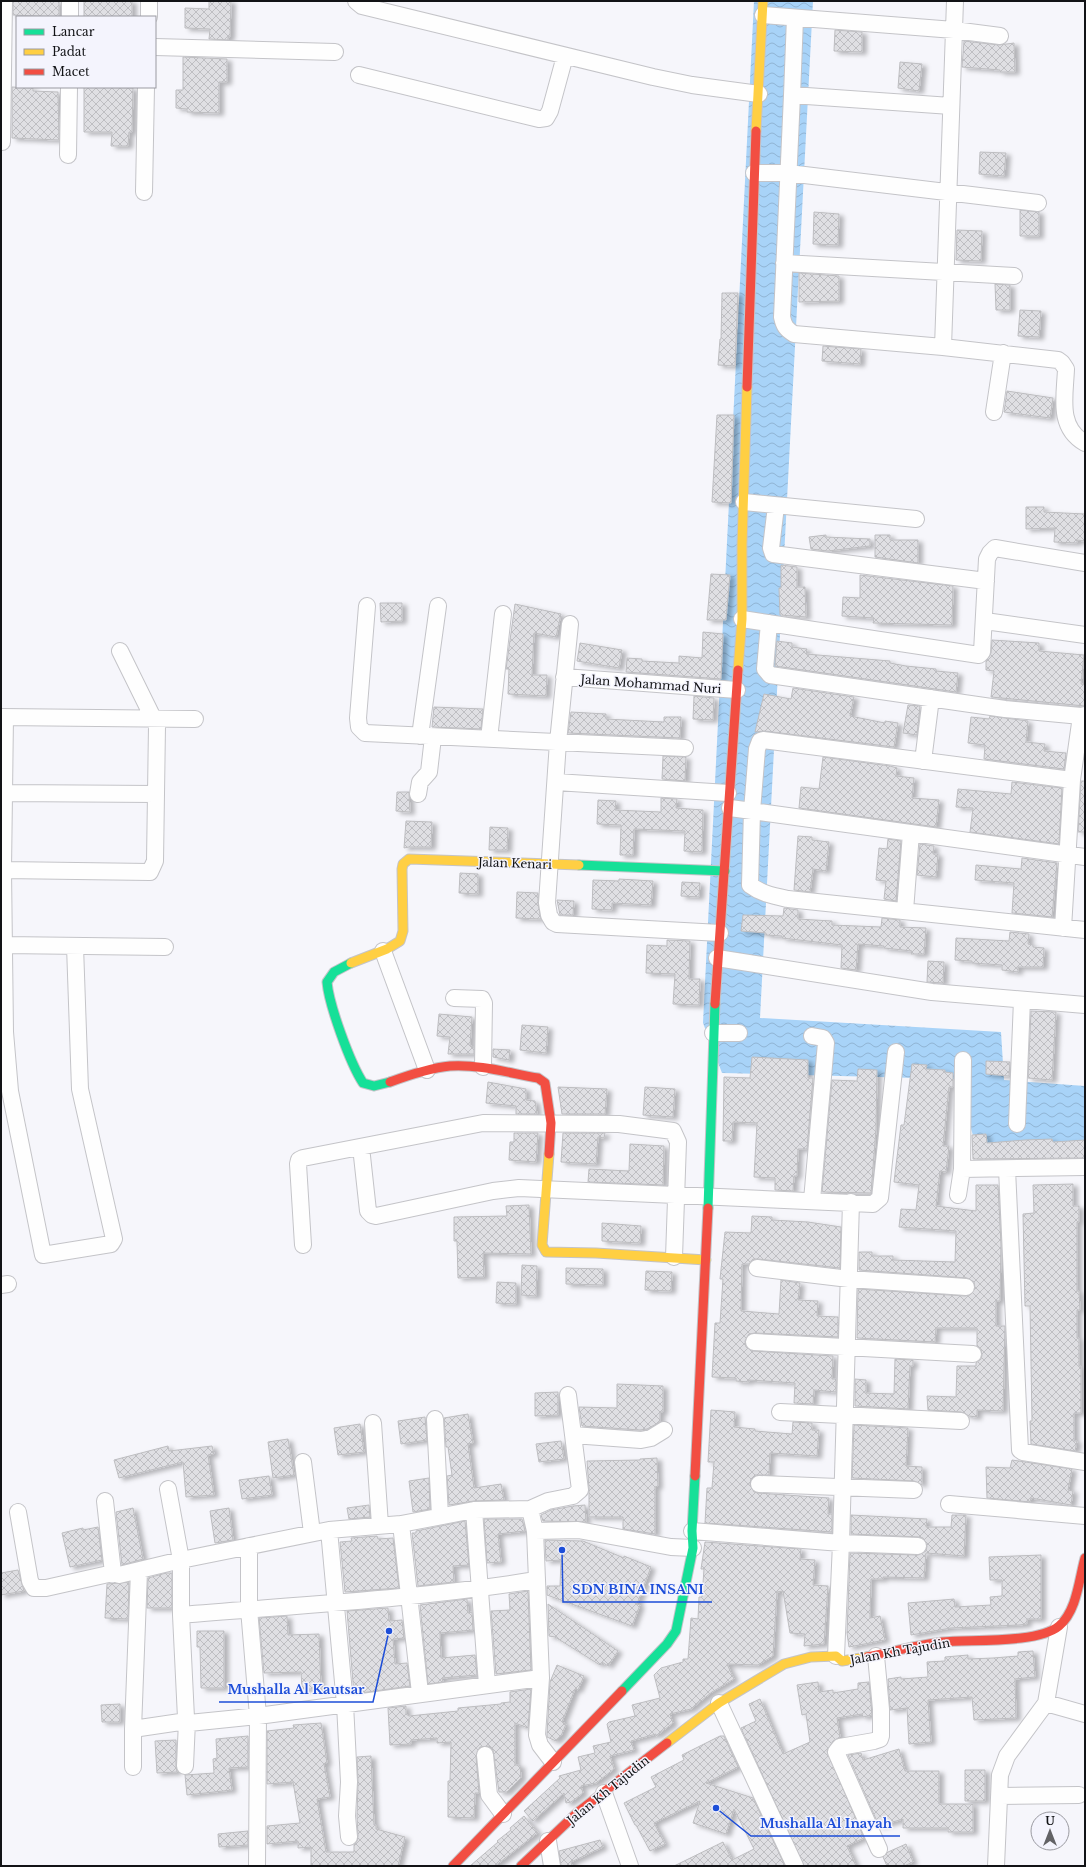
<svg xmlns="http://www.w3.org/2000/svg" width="1086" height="1867" viewBox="0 0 1086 1867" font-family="'Libre Baskerville',serif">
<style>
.water{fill:url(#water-waves)}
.building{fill:url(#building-cross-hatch);stroke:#bdbdc0;filter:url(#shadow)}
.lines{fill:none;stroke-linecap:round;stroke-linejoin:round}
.street-casing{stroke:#c4c4c8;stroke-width:18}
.fast-casing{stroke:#c4c4c8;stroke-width:11}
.slow-casing{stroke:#c4c4c8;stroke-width:11}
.jam-casing{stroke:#c4c4c8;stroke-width:11}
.street{stroke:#fefefe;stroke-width:16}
.fast{stroke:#16e098;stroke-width:9}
.slow{stroke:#ffcf43;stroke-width:9}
.jam{stroke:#f24e42;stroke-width:9}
.labels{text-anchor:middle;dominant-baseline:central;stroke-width:3;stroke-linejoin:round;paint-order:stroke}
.street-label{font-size:12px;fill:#121316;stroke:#f4f4fd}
.leader{fill:none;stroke:#1d4ed8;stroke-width:1.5}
.callout-dot{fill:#1d4ed8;stroke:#f4f4fd;stroke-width:1.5}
.callout-label{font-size:13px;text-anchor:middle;font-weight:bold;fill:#1d4ed8;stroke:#f4f4fd;stroke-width:3;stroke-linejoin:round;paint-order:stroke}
</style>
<defs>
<pattern id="water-waves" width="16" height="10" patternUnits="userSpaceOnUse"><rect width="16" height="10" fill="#a8d3f8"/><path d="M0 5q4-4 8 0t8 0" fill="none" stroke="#90b4d4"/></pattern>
<pattern id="building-cross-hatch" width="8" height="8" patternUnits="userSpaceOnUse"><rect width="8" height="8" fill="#dfdfe3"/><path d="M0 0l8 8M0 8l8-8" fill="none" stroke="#bebec2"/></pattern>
<filter id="shadow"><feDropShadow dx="4.5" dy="2.5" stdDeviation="2" flood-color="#0004"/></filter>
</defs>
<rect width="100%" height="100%" fill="#f6f6fb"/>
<path class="water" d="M754,1H813L760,1018L1001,1032L1004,1080L1085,1086V1151L978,1152L956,1079L722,1073L703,1023Z"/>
<path class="building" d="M13,1H59V17L13,15Z
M84,1H132V17H84Z
M209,1H231L230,37H228V40L209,39L210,29L185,28V8L209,9Z
M835,30L862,32V52L834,51Z
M964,41L999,45L1014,43L1015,72H1000V70L962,67Z
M183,57L227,59V82H219V113L187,112V109L176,108V90H183Z
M900,62L922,64L919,91L898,88Z
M12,87L33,88V91L58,92L59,140L12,138Z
M84,87L133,88L132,132H129L128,146H111L112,132H84Z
M980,152L1006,153L1004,176L979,174Z
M1020,210L1039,212V236H1020Z
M814,212L839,214L838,245L813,244Z
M957,230L982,231L981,261L956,260Z
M799,273L839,276V301L799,302Z
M995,284L1010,285V310H996Z
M722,293H738L735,366L718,365L720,339H721Z
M1020,310L1041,311L1039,337L1018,336Z
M823,346L861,349L860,364L822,361Z
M1007,391L1053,398L1050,418L1004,412Z
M717,415H734L731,503L712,502Z
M1026,507H1044V512L1085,514V541L1077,540V543L1054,542L1055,528L1026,529Z
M826,535V537L870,539V546L828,551L811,549L809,537Z
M875,535H890V540H918V563L875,557Z
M781,565L797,567V587H805L806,617L780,615L779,588H781Z
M711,574L730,575L726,620H707Z
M860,575L953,586L952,625L873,623L874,618L842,616L843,597L860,598Z
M380,603H402V621L381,622Z
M515,604L561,614L556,637L534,633L532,675H547L546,696L508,694L509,669H506Z
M703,632L723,634L721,679L626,672L627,658L642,659V661L679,663V656L702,658Z
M992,640L1039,643V651L1084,655L1081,684L1085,685V706L991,697L994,671L986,670V661L991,653Z
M777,641L792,643V647L807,649L806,654L890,661V663L906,666L936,669V671L958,673L956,692L775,666Z
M580,643L622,650L619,668L577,661Z
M793,688L854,697L850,716L885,723V721L898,723L894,747L764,731L755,732L764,694L791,699Z
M694,696L714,698L713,720L693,719Z
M908,705L920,706L917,735L903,733Z
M434,707L483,709L481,729L432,727Z
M571,712L606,714V719L664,722V717H681L680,738L568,733Z
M990,716L1028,721L1026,742L1045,744L1044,751L1066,753L1064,769L984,759L985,745L968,743L971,717L989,719Z
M663,756L686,757L685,781L662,779Z
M823,757L890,766L897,768L896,776L914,778L912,798L939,800L936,827L799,808L801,787L819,789Z
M1081,781H1085V832H1078Z
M1012,782L1062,788L1059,844L970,832L973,808L956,807L958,789L1011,794Z
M397,792H409L410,812L396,811Z
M661,798L677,799L676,808L703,810L702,852L684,851L685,831L634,829L633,855H620L621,825L597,824L598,800L616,801L615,810L661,812Z
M406,821L432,822L431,847H409L404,848Z
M490,827L508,828L507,850H489Z
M798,836L812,837V840L829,842L826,871L813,869L810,892L794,890Z
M888,839L901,841L896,901L884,899L886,881L876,880L879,848L887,849Z
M920,844L934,846L933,854H938L936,877L917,875Z
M1022,858L1057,863L1052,917L1012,913L1014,883L975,880L976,865L1021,869Z
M460,873L478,874V894L459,893Z
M619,879L653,881L651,905L612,903V910L592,909L593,880L619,881Z
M682,882L700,883L699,897L681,896Z
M517,892L538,893V904L541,919L516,918Z
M557,900L574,901L573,915H560Z
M784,908L798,910V919L832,921V925L881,927L882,918L900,920V927L926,928L924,954H911L912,951L884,948V946L858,944L856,970L841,968L842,945L782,938V936L766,935V933L741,931L743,915L783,916Z
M1010,932L1029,934L1028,944L1033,945V947L1044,948L1043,967H1018V972L1002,970V965L972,963V961L955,960L956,938L1009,941Z
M667,940L690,941L689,979H700L699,1005L673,1004L675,974L646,973L647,945L667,946Z
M928,961L944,962L943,983L927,982Z
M1031,1011L1056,1012L1052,1080L1028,1078Z
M439,1014L472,1017L470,1046L474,1047V1054H448L450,1037L437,1036Z
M522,1025L548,1027L546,1053L520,1050Z
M493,1049L510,1050L509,1060L493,1057Z
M752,1057L808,1060V1078H813L807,1149H798L797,1176H794L793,1191L775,1190V1178L754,1177L757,1123L733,1122L732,1141H723L724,1077L750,1078Z
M986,1061L1010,1062L1009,1076L986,1074Z
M912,1064L927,1065L926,1069L945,1070V1072L953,1073V1087H949L943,1146H949L946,1172L940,1171L936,1206L976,1211V1185H998L1001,1245L1000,1301H996V1326H1005L1003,1411L977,1410V1417L969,1416L961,1412L928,1410L927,1396L956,1397L957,1366H976V1363L981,1359L982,1355L981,1349L977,1346V1328H936L935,1342L857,1338L858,1289L965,1296L970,1295L975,1288L974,1282L967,1278L859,1270V1252H872V1256H893V1260L955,1262L956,1231L899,1227L901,1209L916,1210L919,1185L894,1182L901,1125H904Z
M858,1069L877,1070L876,1129L871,1193L822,1192L832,1080L857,1081Z
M488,1082L526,1089V1100L535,1101L537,1114H516V1106L486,1103Z
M558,1087L607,1089L605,1114H562Z
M645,1087L675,1089L673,1117L643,1115Z
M514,1133H538L536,1162L509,1160L510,1142H514Z
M563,1133H605L604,1138L598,1137L596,1164L561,1162Z
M986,1134L987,1143L1025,1140L1052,1139L1053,1142L1085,1140V1158L973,1159L972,1135Z
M630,1144L664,1146L663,1185L588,1182L589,1169L629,1171Z
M1073,1184V1206H1079V1222H1077V1291H1079L1080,1310H1077V1338H1079V1366H1081V1413H1074V1441H1077L1075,1451L1031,1444L1030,1421H1032L1030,1306H1025L1023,1214L1034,1213L1033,1185Z
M529,1205L531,1254L483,1253L484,1277L458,1278L457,1241H454V1217L507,1216L506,1206Z
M752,1216L772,1217V1220L808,1222L841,1227L840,1268L758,1259H753L749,1264H742L741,1311L779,1314L781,1280L800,1283L798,1300L818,1301L817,1316L838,1317V1337L755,1333L749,1334L745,1341L746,1347L753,1351L833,1356L832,1379H836V1392L814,1390L813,1404L794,1403L795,1383L749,1380V1382L736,1381V1378L712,1377L715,1323H720L723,1279H720L725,1232L751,1233Z
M602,1223L641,1226L640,1243L602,1241Z
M522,1265L537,1266L536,1296L521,1295Z
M566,1268L603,1269V1285L566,1284Z
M646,1271L672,1272L671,1291L645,1290Z
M497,1282L516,1283V1304L496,1303Z
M895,1359L913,1360V1366H910L908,1409L855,1406V1379L866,1380V1393L894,1394Z
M617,1384L663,1386V1412H660V1422L647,1429L640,1430L582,1426L579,1407L617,1408Z
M558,1392V1415L535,1416V1393Z
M711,1410L735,1412L734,1427L755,1429V1431L792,1434L793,1422L812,1423V1430H819L817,1456L770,1453L769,1475H755L751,1479L750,1484L754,1492L758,1493L829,1498L828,1514H832V1532L705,1523L707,1488H712L714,1462H708Z
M468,1414L473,1443L468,1444L474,1488L501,1484L504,1500L474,1501L449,1505L447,1476L452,1475L448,1447H446L444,1418Z
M425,1417L427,1440L401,1444L398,1421Z
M360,1424L364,1452L338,1455L334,1428Z
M854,1425L908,1428L906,1466L922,1467V1485L914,1481L852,1478Z
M288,1439L294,1475L273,1478L268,1442Z
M561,1441L564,1459L539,1462L536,1444Z
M168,1446L169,1451L212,1446L214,1454L208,1455L214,1495L186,1497L183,1462L119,1478L114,1460Z
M657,1458L658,1486L655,1487V1534L623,1529V1517H589V1489L587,1461L640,1460V1459Z
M1012,1460L1072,1469L1068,1490L1073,1491L1071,1505L1031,1498L1030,1502L987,1498L986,1467L1010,1468Z
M269,1476L272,1495L242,1499L239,1480Z
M429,1478L430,1509L413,1512L409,1481Z
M369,1505L370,1517L349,1519L347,1508Z
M585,1505L586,1522L543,1521L541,1515L551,1510L573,1506Z
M133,1508L143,1559L122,1565L116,1512Z
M229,1508L233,1540L215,1543L210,1511Z
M851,1515L927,1519L926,1527H951L952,1515H966L964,1556L926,1553L924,1578L883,1577V1579H871L870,1618L880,1616L885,1640L849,1647L847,1633L850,1553L918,1555L926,1551L927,1546L923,1538L919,1537L851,1534Z
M484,1519H522L525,1531L498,1534L501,1562L487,1563Z
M465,1521L469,1565L453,1566L454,1582L418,1586L412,1533H416V1531Z
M98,1527L102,1560L70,1567L62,1533L83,1528V1530Z
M377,1536L378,1539L393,1538L399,1588L345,1592L340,1542L352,1541L351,1538Z
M545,1540L583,1541L624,1558V1556L651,1567L637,1604L640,1605L632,1626L547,1595V1586H560L561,1560L546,1561Z
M705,1542L801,1549L800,1559L815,1560L813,1585L828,1586L824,1644L804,1646L805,1634L790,1633L783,1591L777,1592L773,1656L758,1665L727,1664L734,1679L712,1692L691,1709L670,1714L673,1723L656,1736V1734L631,1741L634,1750L610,1756L614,1769L596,1783L581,1786L583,1793L571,1802L566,1803L564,1793L533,1821L524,1811L560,1778L559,1776L581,1770L578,1757L595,1753L593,1746L611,1742L607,1724L609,1722L635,1716L632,1705L660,1698L654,1675L661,1668L683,1662V1659H688L691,1618L698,1619L699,1597H702L704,1569H701Z
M1041,1555V1619H1027V1624L1019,1625L951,1628L911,1635L908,1603L954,1599L955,1607L991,1605L990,1597L1002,1596V1580H990L989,1557Z
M18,1570L24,1591L1,1595V1573Z
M166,1573H172V1608H147L148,1578Z
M129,1582L128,1619L105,1618L107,1584Z
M528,1591L531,1670L496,1674L491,1611L510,1610L509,1594Z
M467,1599L468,1613L472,1612L473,1630L440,1633L441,1658L475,1655L477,1675L442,1678L443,1682L428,1684L420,1605Z
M548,1604L618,1651L608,1666L602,1662L600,1665L555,1637L549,1636Z
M388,1608L389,1621L402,1620L404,1638L393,1639L395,1664L407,1663L410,1686L354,1694L347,1611Z
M287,1616L288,1635L319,1634L321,1689H302L301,1672L264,1673L259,1618Z
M197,1631H224V1688H201L200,1647H197Z
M1033,1651L1035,1677L1015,1679L1016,1718L974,1720L972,1697L928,1700L931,1742L909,1744L907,1708L890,1710L888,1679L901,1677V1679L928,1677L927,1662L945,1661V1657L968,1655V1659L993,1658L1018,1656V1652Z
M557,1665L584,1676L578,1690L575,1689L562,1722L566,1724L561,1736L556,1741L547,1737V1734L550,1682Z
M818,1682L819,1692L833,1690V1693L858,1689V1683L869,1682L872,1715L863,1717L862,1714L837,1718L840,1737L833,1741L827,1751L864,1838L847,1846L856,1866H804L741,1728L756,1721L749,1704L760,1699L783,1754L810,1742L806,1714L802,1715L797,1685Z
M531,1689L528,1728L515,1723V1765H520L521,1778L507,1792H499L493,1750L489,1746L480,1747L476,1756L479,1793H475L474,1818L448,1817V1781H450L451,1742L437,1743V1738L411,1740V1744L390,1745L388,1708L406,1706V1714L409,1716L458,1711V1708L501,1704V1703L510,1702V1692Z
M120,1704V1722H102L101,1705Z
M321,1723L327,1763L324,1764L330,1797L317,1799L326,1852H354V1845L357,1841L358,1836L357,1816L358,1782L357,1757L371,1756L374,1825H376V1829L405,1837L398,1866H311V1847L298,1848V1841L267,1844V1826L300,1823L293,1782L267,1784V1731L294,1728L293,1725Z
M248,1736V1767L229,1768L232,1790L187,1795L185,1775L214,1773L213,1759L217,1758L216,1739Z
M720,1736H724L738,1767L706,1783L753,1798L785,1866H674L723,1842L732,1860L754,1849L734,1809L726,1834L693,1823L700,1801L654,1823L665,1844L650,1851L636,1825H635L624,1803L656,1787L651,1777L684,1760L682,1755Z
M176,1740V1766L177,1772L157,1773L155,1741Z
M899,1749L905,1771H939V1804H973V1832H948V1828H903V1819L879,1826L848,1755L861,1753L863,1760Z
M965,1770H985V1801H965Z
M524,1816L538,1833L536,1834L495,1866H470L498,1842L497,1841L511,1830L510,1828Z
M248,1831V1845L219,1847L218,1834Z
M600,1840L603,1847L571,1862L572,1866H561L559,1851Z
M906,1844L913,1862L904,1866H887L883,1857L888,1852Z"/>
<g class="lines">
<g class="street-casing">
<path id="street" d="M356,1L362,6L653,77L692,85L759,94
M763,15L954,30L1000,36
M70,17V1
M149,17V1
M155,47L335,52
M359,75L539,119L546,118L550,111L565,56
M792,95L795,18
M951,106L792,95L782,317C784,326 786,329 794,334L943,347L1058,360L1062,363L1066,369C1065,396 1057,427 1085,443
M2,142L4,1
M68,155L69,87
M754,173H788L1038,203
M144,192L146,87
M784,263L1014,276
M943,347L955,1
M994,412L1003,353
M744,502L916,519
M776,506L771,548L773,554L986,581
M367,606L358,718L359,727L365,733L685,748
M742,619L979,655L982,652L987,559L990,553L995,548L1085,563
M985,621L1085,635
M769,623L765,669L770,675L1005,709L1081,716
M570,624L558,742L547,903L549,915L553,922L557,924L720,933
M564,677L737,690
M1,717L195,719
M5,717L3,870L5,1032L10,1091L43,1255L111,1244L114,1239L80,1089L75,946
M420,736L438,606
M489,739L503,614
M923,761L931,698
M1072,780L763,740L760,741L757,749L752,811L750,885C762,894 774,896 788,899L1085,930
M556,782L728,793
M4,793L156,794
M418,794L420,782L429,772L433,737
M730,808L1085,857
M3,870L150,872L155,861L157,726L120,651
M905,911L911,833
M1063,928L1072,780L1081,716L1085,715
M4,945L165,947
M383,951L427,1070
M717,958L932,992L1085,1005
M454,998L482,999L484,1003L483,1067
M713,1033H739
M812,1036L823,1038L826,1043L812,1200
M1017,1124L1022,1000
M361,1147L368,1211L372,1215L376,1216L493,1191L519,1188L873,1204L880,1198L896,1052
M962,1169L1085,1167
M1007,1169L1020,1450L1023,1452L1085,1462
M958,1195L962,1169L963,1060
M303,1245L298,1164L299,1160L303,1158L483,1123L619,1124L673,1131L678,1142L674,1257
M757,1268L849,1279L966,1287
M1,1285L8,1284
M754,1342L973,1354
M780,1412L961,1421
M435,1419L440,1516
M373,1423L380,1525
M573,1435L641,1440L651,1438L664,1430
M303,1462L312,1533
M759,1484L914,1490
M168,1489L181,1560V1615L186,1718L189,1723L258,1716L541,1678
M105,1501L113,1573L119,1575L181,1560L329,1530L401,1524L474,1510L530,1509L535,1531L541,1678L537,1735L540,1745L553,1762
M949,1504L1085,1516
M530,1509L548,1501L573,1496L580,1490L568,1395
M474,1510L487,1685
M18,1512L30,1581L34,1588H46L113,1573
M401,1524L420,1693
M329,1530L345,1704L349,1782L347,1816L349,1837
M535,1531L578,1530L671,1547L693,1548
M692,1531L841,1543L918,1546
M249,1546V1609L258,1716L257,1866
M181,1615C299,1605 418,1599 536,1580
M836,1656L841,1543L851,1202
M876,1656L881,1709V1736L880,1739L874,1741L840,1747L836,1752L879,1849
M719,1703L795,1866
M1046,1703L1085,1714
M133,1729L139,1571
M485,1755L489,1795L503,1814
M133,1767V1729L187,1721L185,1766
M604,1793L630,1866
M1000,1796L1079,1795
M548,1841L552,1866
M996,1866L1000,1775L1007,1756L1046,1703L1059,1627"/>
</g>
<g class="fast-casing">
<path id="fast" d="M579,865L725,871
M351,963L334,972L327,982C329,1005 350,1063 363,1083L374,1086L390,1082
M708,1208L715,1004
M622,1691L667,1644L676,1631L693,1548L692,1531L695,1476"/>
</g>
<g class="slow-casing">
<path id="slow" d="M756,131L763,1
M738,670L742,619V545L747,387
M351,963L387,949L400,941L403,931L402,869L403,864L409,859L579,865
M549,1154L542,1245L546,1252L596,1253L706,1260
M667,1743L719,1703L784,1664L811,1657L836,1656L842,1661L867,1657"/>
</g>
<g class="jam-casing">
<path id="jam" d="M747,387L756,131
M715,1004L738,670
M390,1082C409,1075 429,1068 450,1066C479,1064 509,1073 538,1078L545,1083L551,1123L549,1154
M695,1476L708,1208
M867,1657C891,1652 917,1645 942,1642C971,1639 1037,1644 1059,1626C1077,1611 1079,1579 1085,1558
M453,1866L622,1691
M521,1866L578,1812L667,1743"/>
</g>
<use href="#street" class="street"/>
<use href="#fast" class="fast"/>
<use href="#slow" class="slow"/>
<use href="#jam" class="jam"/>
</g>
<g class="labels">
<g class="street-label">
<text transform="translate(651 684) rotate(4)">Jalan Mohammad Nuri</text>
<text transform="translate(515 863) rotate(2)">Jalan Kenari</text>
<text transform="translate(900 1651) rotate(-10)">Jalan Kh Tajudin</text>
<text transform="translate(608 1790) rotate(-39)">Jalan Kh Tajudin</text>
</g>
</g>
<path class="leader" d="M562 1550L563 1602H712M389 1631L373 1702H219M716 1808L751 1836H900"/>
<g class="callout-dot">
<circle cx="562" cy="1550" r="4"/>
<circle cx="389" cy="1631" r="4"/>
<circle cx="716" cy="1808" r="4"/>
</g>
<g class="callout-label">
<text x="638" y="1594">SDN BINA INSANI</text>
<text x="296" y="1694">Mushalla Al Kautsar</text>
<text x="826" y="1828">Mushalla Al Inayah</text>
</g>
<rect width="1086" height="1867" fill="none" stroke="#121316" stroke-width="4"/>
<rect x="16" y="16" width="140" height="72" fill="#f4f4fd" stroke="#9a9aa1"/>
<rect x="24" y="29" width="20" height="6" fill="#16e098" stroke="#9a9aa1"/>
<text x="52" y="36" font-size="12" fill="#121316">Lancar</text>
<rect x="24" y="49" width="20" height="6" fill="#ffcf43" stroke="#9a9aa1"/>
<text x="52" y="56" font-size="12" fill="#121316">Padat</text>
<rect x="24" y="69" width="20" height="6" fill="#f24e42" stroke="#9a9aa1"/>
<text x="52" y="76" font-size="12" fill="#121316">Macet</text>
<g transform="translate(1050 1831)"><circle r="19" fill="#f4f4fd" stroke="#9a9aa1"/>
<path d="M0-3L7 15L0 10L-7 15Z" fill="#626266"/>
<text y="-6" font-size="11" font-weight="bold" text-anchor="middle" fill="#121316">U</text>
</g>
</svg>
